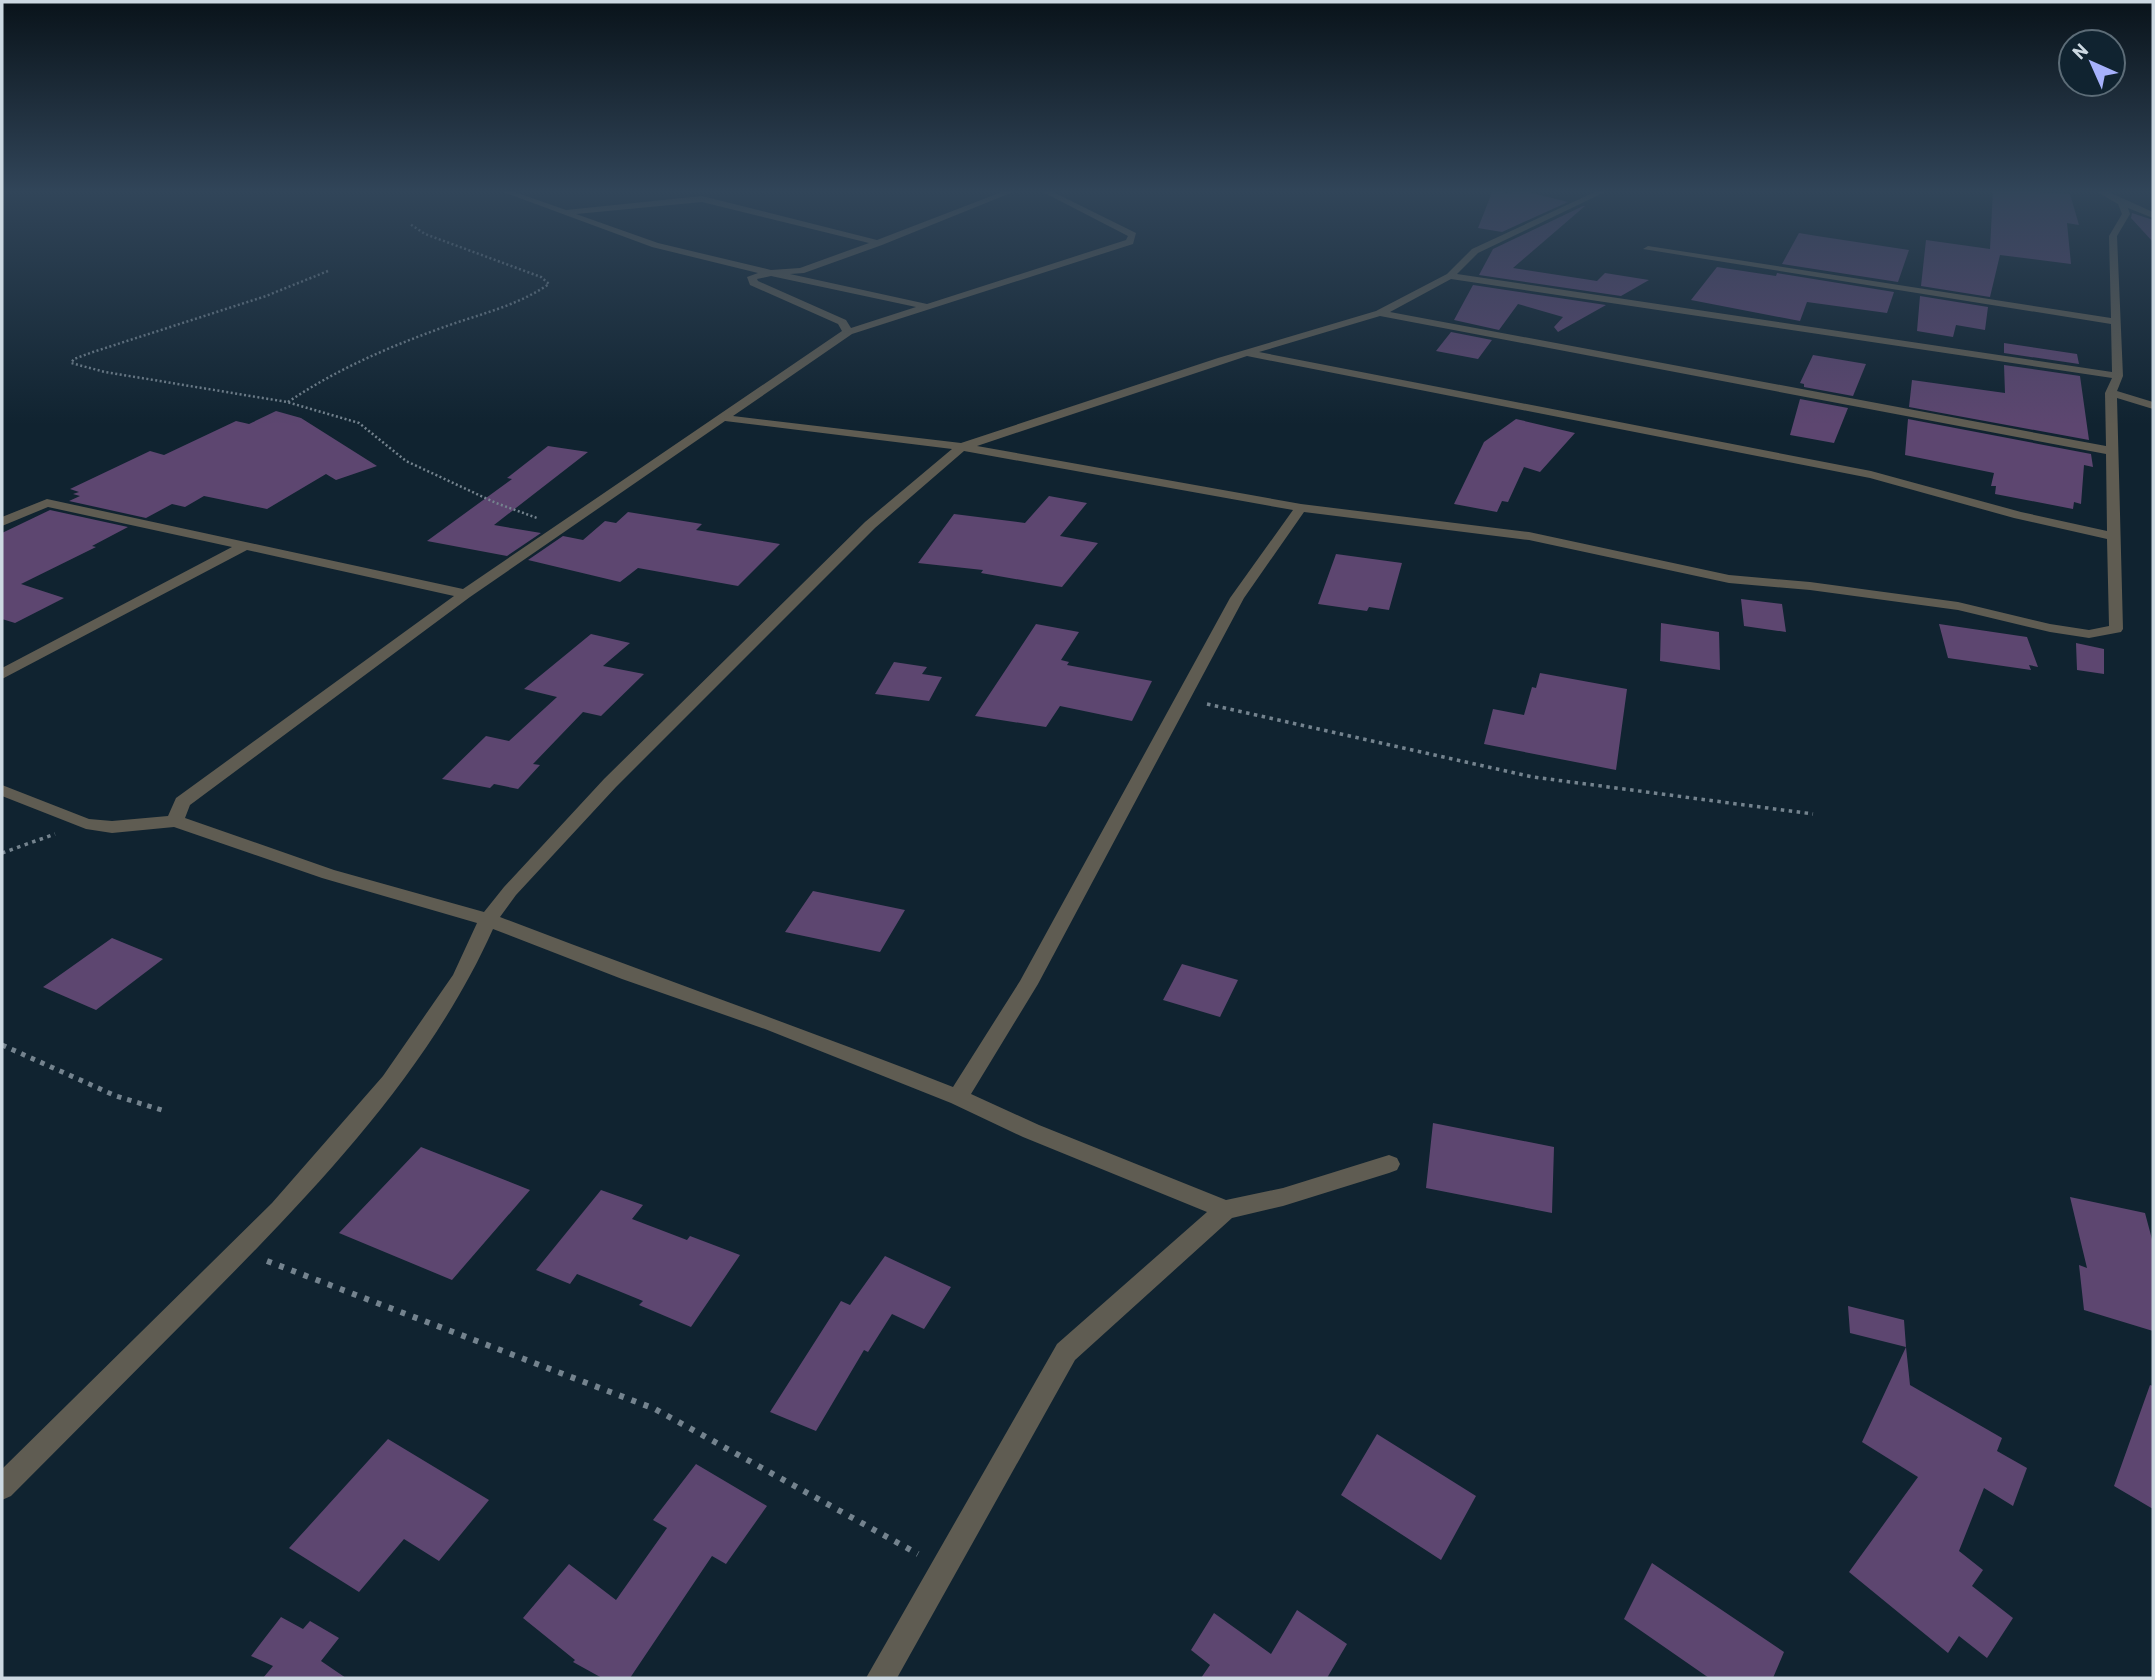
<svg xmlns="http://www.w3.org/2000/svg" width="2155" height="1680" viewBox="0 0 2155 1680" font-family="Barlow,sans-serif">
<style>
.building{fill:#5d4670}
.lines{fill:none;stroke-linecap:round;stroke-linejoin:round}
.path-far3{stroke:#74838e;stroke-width:2.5;stroke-dasharray:2 2.5;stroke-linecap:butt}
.path-far2{stroke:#74838e;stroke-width:3.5;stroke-dasharray:3.5 4.5;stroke-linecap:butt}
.path-far1{stroke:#74838e;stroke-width:5;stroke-dasharray:4.5 6;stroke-linecap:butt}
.path{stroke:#74838e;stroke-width:6;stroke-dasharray:5 8;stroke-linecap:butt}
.minor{fill:#5f5c52;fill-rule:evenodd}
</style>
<rect width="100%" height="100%" fill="#102330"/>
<path class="building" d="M1493,190L1508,193L1520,190L1568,202L1502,232L1478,228Z
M1993,190L2070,194L2079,225L2067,223L2071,264L2000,255L1990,297L1921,286L1926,240L1990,249Z
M1583,206H1585L1513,268L1597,281L1605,273L1649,280L1621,296L1479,275L1493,249Z
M2132,213L2153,220V242L2131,218Z
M1799,233L1817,236L1909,250L1898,282L1782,264Z
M1717,267L1776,276L1777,273L1894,292L1887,313L1807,302L1800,321L1691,300Z
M1473,285L1606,305L1558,332L1554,327L1563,317L1518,304L1499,330L1454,320Z
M1920,296L1988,307L1985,330L1956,325L1953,337L1917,331Z
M1451,332L1492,340L1478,359L1436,351Z
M2004,343L2077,354L2079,364L2004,353Z
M1813,355L1866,364L1853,396L1804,387V384L1800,383Z
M2004,365L2080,376L2089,440L1909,407L1912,380L2005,393Z
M1800,399L1848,408L1834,443L1790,435Z
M276,411L301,418L377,466L336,480L326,474L267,509L204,496L185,507L172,504L146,518L69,501L80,496L73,494L79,492L70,489L150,451L164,455L236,421L249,424Z
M1516,419L1575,433L1540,472L1524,467L1508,502L1502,501L1497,512L1454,504L1484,442Z
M1908,419L2091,454L2093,467L2084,465L2081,504L2074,502L2073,509L1995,494L1996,486H1991L1994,473L1905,455Z
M548,446L588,452L494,525L541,533L507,556L427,541L512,479L507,478Z
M1049,496L1087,503L1060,536L1098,543L1062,587L981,573L983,570L918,563L954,514L1025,523Z
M50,510L128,527L92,546L96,547L21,584L64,598L15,623L2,619V533Z
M628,512L702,524L696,530L780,544L738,586L638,568L620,582L528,560L563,536L583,540L605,521L616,523Z
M1336,554L1402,563L1389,610L1369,607L1367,611L1318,604Z
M1741,599L1782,604L1786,632L1744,626Z
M1661,623L1719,632L1720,670L1660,661Z
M1036,624L1079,632L1061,660L1069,662L1067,665L1152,681L1132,721L1060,706L1046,727L975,716Z
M1939,624L2027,637L2038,667L2029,665L2031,670L1948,658Z
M591,634L630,643L603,666L644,674L601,716L583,712L533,764L540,765L518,789L494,784L490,788L442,779L486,736L509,741L557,697L524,689Z
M2076,643L2104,649V674L2077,670Z
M894,662L927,667L922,674L942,677L929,701L875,694Z
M1540,673L1627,689L1616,770L1484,744L1493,709L1524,715L1532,687L1536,688Z
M813,891L905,910L880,952L785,932Z
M112,938L163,959L96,1010L43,987Z
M1182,964L1238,980L1220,1017L1163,1000Z
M1433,1123L1554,1147L1552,1213L1426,1188Z
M421,1147L530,1190L452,1280L339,1233Z
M601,1190L643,1205L632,1219L687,1240L690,1236L740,1255L691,1327L639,1305L643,1301L577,1274L570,1284L536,1270Z
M2070,1197L2145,1213L2153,1243V1331L2084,1310L2079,1265L2087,1268Z
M885,1256L951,1287L924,1329L892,1314L868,1352L864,1350L816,1431L770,1412L841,1301L850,1305Z
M1848,1306L1904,1320L1906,1347L1850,1333Z
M1906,1347L1910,1385L2002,1438L1997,1451L2027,1468L2013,1506L1984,1488L1959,1551L1983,1570L1972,1586L2013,1618L1987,1658L1959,1636L1948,1653L1849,1572L1918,1477L1862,1442Z
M2150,1385L2153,1386V1509L2114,1486Z
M1377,1434L1476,1496L1441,1560L1341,1495Z
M388,1439L489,1500L439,1561L404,1539L359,1592L289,1548Z
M696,1464L767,1506L726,1564L712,1556L630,1678H602L573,1662L575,1660L523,1618L569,1564L616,1600L667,1528L653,1520Z
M1652,1563L1784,1652L1773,1678H1709L1624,1619Z
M1297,1610L1347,1644L1327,1678H1201L1210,1665L1191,1650L1214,1613L1271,1654Z
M281,1617L303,1629L310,1621L339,1638L321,1661L346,1678H263L273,1666L251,1656Z"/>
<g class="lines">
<path class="path-far3" d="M328,271L266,296L93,352L74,359L71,363L105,372L287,402L359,423L406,461L496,503L537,518
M288,402C337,369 389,347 444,327C480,314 517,306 549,284L541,277L425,234L410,224"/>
<path class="path-far2" d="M1207,704L1533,777L1813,814
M2,853L55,834"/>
<path class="path-far1" d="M2,1045L116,1096L165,1111"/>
<path class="path" d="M267,1261L655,1409L918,1554"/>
<path class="minor" d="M498,190H509L566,210L702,196L877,240L1007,190H1018L882,245L804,273L790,274L927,304L1126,240L1128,236L1039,190H1049L1136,233L1133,244L852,334L733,416L961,443L1218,358L1376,311L1447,274L1472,249L1599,190H1609L1478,253L1457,274L2112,372L2111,324L1643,249L1648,246L2111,318L2109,236L2122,214L2118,204L2094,190H2104L2153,212V218L2128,208L2130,214L2117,236L2123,376L2117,391L2153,402V409L2117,398L2123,629L2121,632L2089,638L2050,632L1958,610L1810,590L1729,583L1529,540L1304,512L1244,598L1038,984L971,1094L1039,1125L1226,1200L1283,1188L1389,1155L1397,1158L1400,1164L1397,1170L1389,1173L1283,1206L1232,1218L1075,1360L897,1678H866L1057,1344L1207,1212L1023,1137L951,1103L765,1029L622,979L493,929C429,1072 315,1190 206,1300C141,1365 76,1431 11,1496L2,1500V1469L272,1203L383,1076L453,975L477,923L322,878L174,827L112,833L86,829L2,796V785L89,819L112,821L168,816L176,798L454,596L247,550L2,679V668L232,547L48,507L2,526V517L47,499L463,589L842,331L838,324L750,285L747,277L758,273L652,247ZM702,202L869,243L800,268L771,270L658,243L576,214ZM771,276L916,307L851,328L846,320L758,281L757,279ZM1451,279L2112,378L2105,393L2106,446L1390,312ZM1380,316L2106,454L2107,531L2021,512L1871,471L1259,352ZM1247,356L1870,478L2014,518L2107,539L2109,626L2089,630L2050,624L1958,602L1810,582L1729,575L1529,532L1301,504L977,446ZM725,421L952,449L865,522L604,779L504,887L484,912L334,870L185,818L190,805L470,597ZM964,451L1293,510L1230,598L1020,981L953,1087C803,1028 651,975 500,917L516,895L616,787L875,528Z"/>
</g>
<linearGradient id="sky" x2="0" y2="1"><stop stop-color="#09131a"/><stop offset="0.45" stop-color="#314559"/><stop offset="1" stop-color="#314559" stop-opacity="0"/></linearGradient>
<rect width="2155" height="425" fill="url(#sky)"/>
<rect width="2155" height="1680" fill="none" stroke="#cdd9e2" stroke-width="7"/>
<g transform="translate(2092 63) rotate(315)"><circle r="33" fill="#102330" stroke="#5c6c77" stroke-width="2"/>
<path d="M0-5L12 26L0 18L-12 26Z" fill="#a6b1fc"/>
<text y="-10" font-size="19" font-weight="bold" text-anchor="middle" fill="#cdd9e2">N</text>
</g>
</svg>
